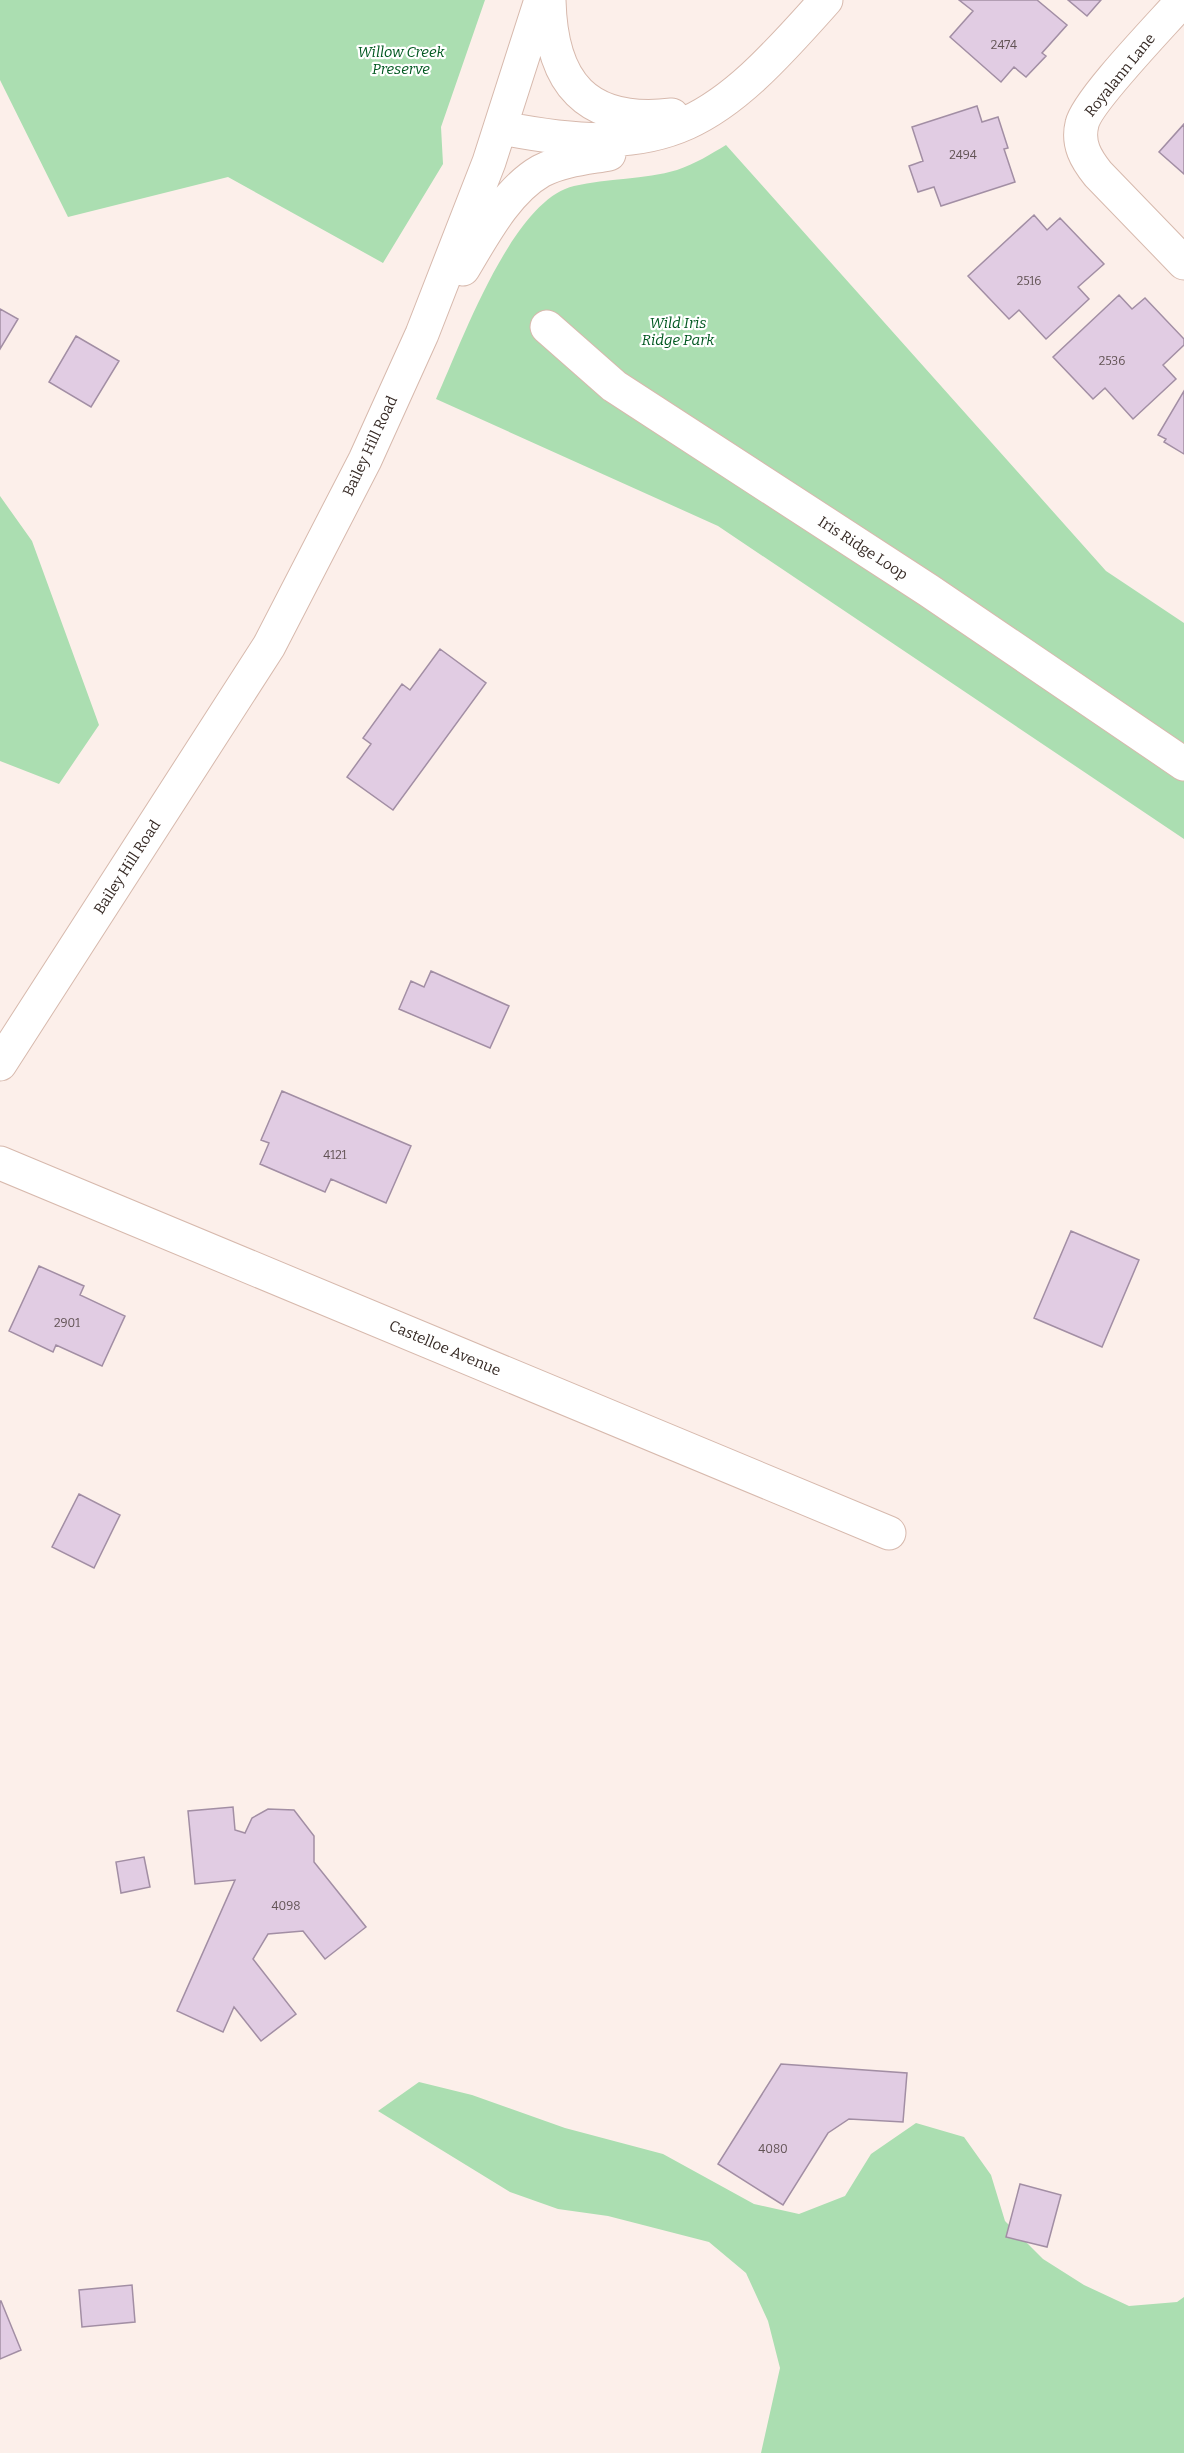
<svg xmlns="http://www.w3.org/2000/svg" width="1184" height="2453" viewBox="0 0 1184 2453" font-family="Bitter,serif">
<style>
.green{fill:#abdeb1}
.building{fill:#e1cce3;stroke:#a28ea4;stroke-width:1.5}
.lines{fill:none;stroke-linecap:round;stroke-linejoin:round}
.minor-casing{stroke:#d7b9ad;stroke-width:35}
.major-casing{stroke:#d7b9ad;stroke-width:35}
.minor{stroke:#fff;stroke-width:33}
.major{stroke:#fff;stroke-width:33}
.labels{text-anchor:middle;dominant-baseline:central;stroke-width:4.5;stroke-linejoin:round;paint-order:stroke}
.number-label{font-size:12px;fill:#625355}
.park-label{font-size:15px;font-style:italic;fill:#015820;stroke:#fff}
.street-label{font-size:15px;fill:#372b26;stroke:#fff}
</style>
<rect width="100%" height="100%" fill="#fcefea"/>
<path class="green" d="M0,0H485L441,127L443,164L383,263L228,177L68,217L0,80Z
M726,145L1106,571L1184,623V839L718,526L436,399C461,344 512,200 574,186C608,178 644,180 677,170C695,164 711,154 726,145Z
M0,496L32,541L99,725L59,784L0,761Z
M419,2082L472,2095L565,2128L663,2154L754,2204L799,2214L845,2196L871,2154L916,2123L964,2137L991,2175L1005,2221L1043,2259L1084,2285L1129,2306L1177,2302L1184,2297V2453H761L780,2368L768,2321L746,2273L709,2242L608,2216L558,2209L510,2192L378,2111Z"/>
<path class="building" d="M959,0H1037L1067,25L1042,53L1046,56L1026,77L1014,67L1001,82L950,37L973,11Z
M1068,0H1101L1087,16Z
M977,106L982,122L998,117L1008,148L1004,149L1015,182L941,206L934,187L918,192L909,166L923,161L912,127Z
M1184,124V174L1159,152Z
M1034,215L1047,230L1060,218L1104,264L1078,287L1089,299L1046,339L1019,310L1009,319L968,276Z
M1119,295L1132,309L1145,298L1184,339V345L1163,365L1176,379L1133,419L1105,388L1093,399L1053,357Z
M0,309L18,319L0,349Z
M76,336L119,361L91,407L49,382Z
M1184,391V454L1164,442L1166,439L1158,435Z
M440,649L486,683L393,810L347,777L371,744L363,738L402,684L410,690Z
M431,971L509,1006L490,1048L399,1009L411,981L424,987Z
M282,1091L411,1146L386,1203L331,1179L325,1192L260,1164L269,1143L261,1140Z
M1071,1231L1139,1260L1102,1347L1034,1318Z
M39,1266L84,1286L80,1295L125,1316L102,1366L56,1345L53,1352L9,1331Z
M79,1494L120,1515L94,1568L52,1547Z
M233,1807L235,1830L245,1833L252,1818L268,1809L294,1810L314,1836V1862L366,1927L325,1959L303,1931L268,1934L253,1959L296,2014L261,2041L234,2007L223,2032L177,2011L235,1880L195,1884L188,1811Z
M144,1857L150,1887L121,1893L116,1862Z
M781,2064L907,2073L903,2122L849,2119L828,2133L783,2205L718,2164Z
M1020,2184L1061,2195L1047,2247L1006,2237Z
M132,2285L135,2322L82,2327L79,2290Z
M1,2301L21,2350L0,2359V2301Z"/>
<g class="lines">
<g class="minor-casing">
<path id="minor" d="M1183,0C1163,23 1087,101 1082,124C1077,144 1086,159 1098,174L1184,263
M547,327L614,386L928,590L1184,764
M0,1163L889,1533"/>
</g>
<g class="major-casing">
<path id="major" d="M549,0C551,83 586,125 672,115
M502,128C672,162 717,123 826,0
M463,269C483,236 506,191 541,171C562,160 587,158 609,154
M0,1064L269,646L365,460L422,334L489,162L541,0"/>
</g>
<use href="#minor" class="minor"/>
<use href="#major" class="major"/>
</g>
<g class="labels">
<g class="number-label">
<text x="1004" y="45">2474</text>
<text x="963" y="155">2494</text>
<text x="1029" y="281">2516</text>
<text x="1112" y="361">2536</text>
<text x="335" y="1155">4121</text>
<text x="67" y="1323">2901</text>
<text x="286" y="1906">4098</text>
<text x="773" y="2149">4080</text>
</g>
<g class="park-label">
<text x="401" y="52">Willow Creek<tspan x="401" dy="17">Preserve</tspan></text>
<text x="678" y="323">Wild Iris<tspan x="678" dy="17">Ridge Park</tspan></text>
</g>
<g class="street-label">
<text transform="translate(1120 75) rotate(-51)">Royalann Lane</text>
<text transform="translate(370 446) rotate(-65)">Bailey Hill Road</text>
<text transform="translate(863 548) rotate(33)">Iris Ridge Loop</text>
<text transform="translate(127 867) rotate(-57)">Bailey Hill Road</text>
<text transform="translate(445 1348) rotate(23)">Castelloe Avenue</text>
</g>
</g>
</svg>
